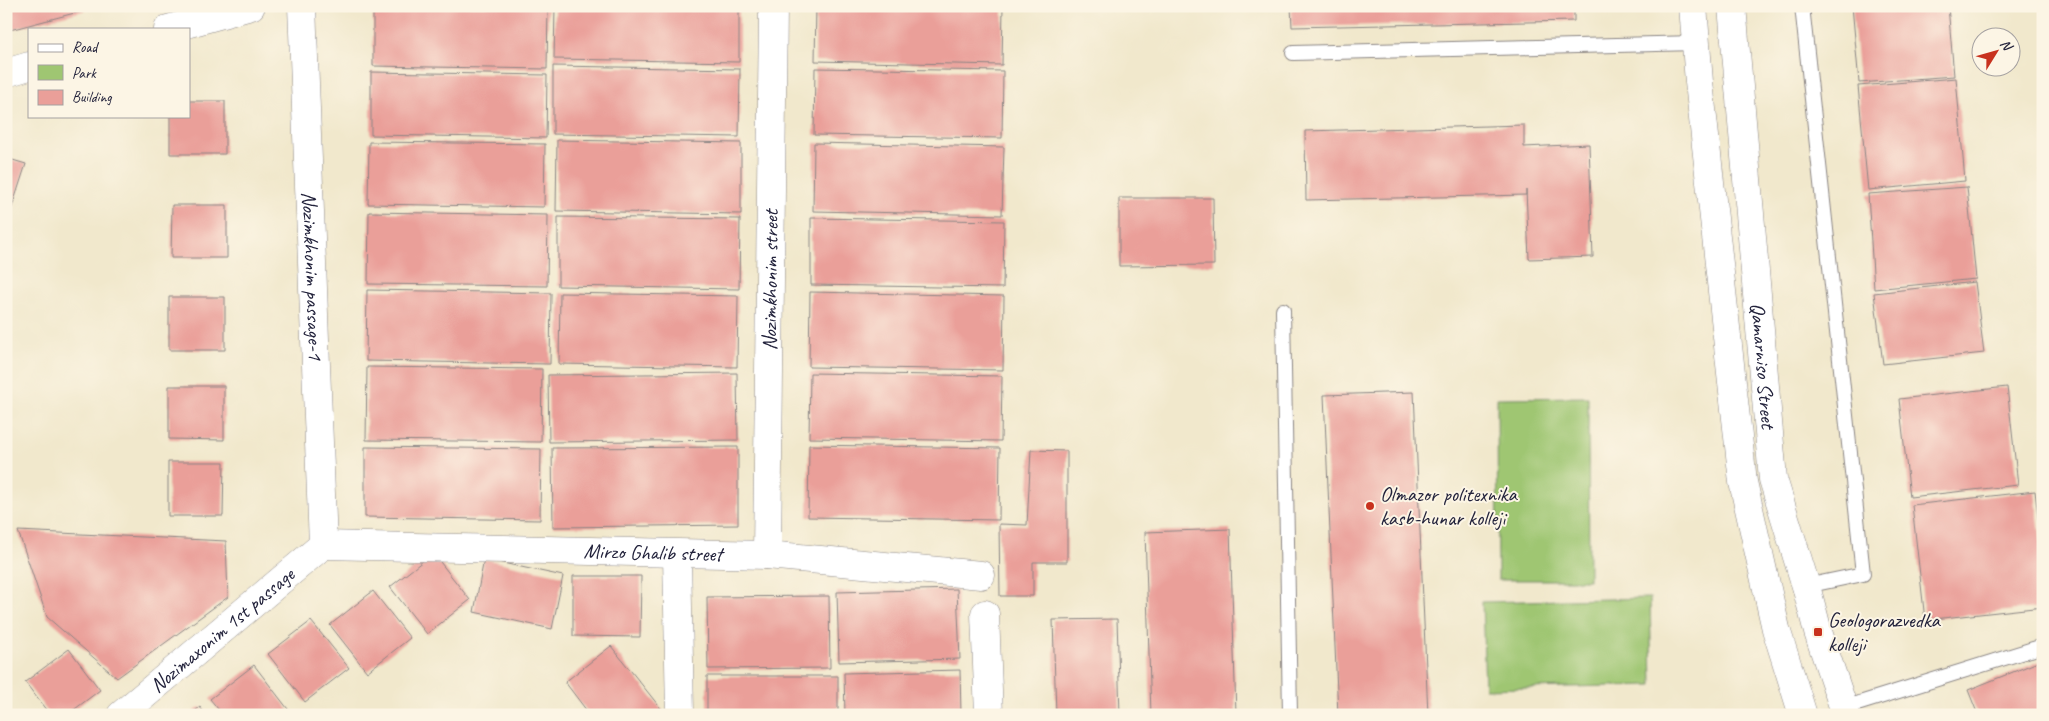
<svg xmlns="http://www.w3.org/2000/svg" width="2049" height="721" viewBox="0 0 2049 721" font-family="Caveat,sans-serif">
<style>
.park{fill:#9fc672;stroke:#607456}
.building{fill:#ea9f99}
.lines{fill:none;stroke-linecap:round;stroke-linejoin:round}
.service-casing{stroke:#8a8584;stroke-width:16}
.minor-casing{stroke:#8a8584;stroke-width:29}
.secondary-casing{stroke:#8a8584;stroke-width:29}
.service{stroke:#fff;stroke-width:14}
.minor{stroke:#fff;stroke-width:28}
.secondary{stroke:#fff;stroke-width:28}
.poi-dot{fill:#c8321e;stroke:#fcf5e5;stroke-width:2}
.labels{text-anchor:middle;dominant-baseline:central;stroke-width:4;stroke-linejoin:round;paint-order:stroke}
.street-label{font-size:21px;fill:#22223b;stroke:#fcf5e5}
.poi-label{font-size:21px;fill:#22223b;stroke:#fcf5e5;text-anchor:start}
</style>
<rect width="100%" height="100%" fill="#fcf5e5"/>
<filter id="ink" filterUnits="userSpaceOnUse"><feTurbulence type="fractalNoise" baseFrequency=".02" numOctaves="2"/><feDisplacementMap in="SourceGraphic" scale="10" xChannelSelector="R" yChannelSelector="G"/><feConvolveMatrix kernelMatrix="1 2 1 2 8 2 1 2 1" color-interpolation-filters="sRGB"/></filter>
<filter id="wash" filterUnits="userSpaceOnUse"><feTurbulence type="fractalNoise" baseFrequency=".0096" numOctaves="4" result="noise"/><feDisplacementMap in="SourceGraphic" scale="20" xChannelSelector="R" yChannelSelector="G"/><feGaussianBlur stdDeviation="1.12" result="paint"/><feColorMatrix in="noise" values="0 0 0 0 0 0 0 0 0 0 0 0 0 0 0 0 0 1.4 0 .05"/><feComposite in="paint" operator="in"/></filter>
<g filter="url(#wash)">
<rect width="100%" height="100%" fill="#f1e8cc"/>
<path class="park" d="M1588,397L1589,580H1498L1497,398Z
M1650,598L1652,685L1485,689L1482,602Z"/>
<g id="blocks">
<path class="building" d="M6,6H84L86,10L6,31Z
M373,6H548L547,69L373,66Z
M555,6H739V62L554,59Z
M816,6H1003L1002,65L815,61Z
M1291,6H1574V21L1292,27Z
M1852,6H1948L1954,76L1859,83Z
M553,66L740,69L739,137L553,134Z
M815,68L1003,71L1002,138L814,135Z
M371,72L547,75L546,138L371,135Z
M1956,78L1965,181L1868,190L1858,86Z
M189,101H225V154H170V116H189Z
M1524,125V147L1589,144L1593,257L1529,259L1526,190V195L1306,200L1305,131Z
M557,140L741,143V214L556,211Z
M369,142L545,144L544,207L368,204Z
M814,143L1004,147L1002,215L813,211Z
M6,158L26,164L11,210L6,208Z
M1967,187L1976,279L1874,289L1868,194Z
M1119,198H1213L1214,265L1119,266Z
M172,205H227V258H171Z
M369,212L548,215L547,286L368,284Z
M558,217L740,219L739,289L558,286Z
M811,218L1004,221L1003,288L811,285Z
M1975,282L1984,353L1883,364L1874,293Z
M367,290L551,293L550,364L366,361Z
M810,292L1004,296L1003,370L809,367Z
M560,293L738,296L737,367L559,364Z
M169,297H225V350H169Z
M367,367L542,369L541,442L366,440Z
M737,373L738,440L549,442L548,375Z
M810,373L1002,376L1001,441L809,438Z
M169,386H224V440L169,439Z
M2007,387L2018,485L1910,497L1899,399Z
M1414,392L1428,715H1338L1324,395Z
M809,445L1000,448L999,520L808,517Z
M365,447L541,449L540,520L365,517Z
M738,447V525L553,527L552,448Z
M1031,450L1067,451V562H1033V596H1000L999,524L1027,525Z
M168,462H224L223,516H168Z
M2035,491L2043,559V607L1925,620L1912,505Z
M1230,529L1236,714L1151,715L1145,532Z
M18,531L226,541L228,597L117,678L47,617Z
M433,553L470,600L427,634L390,587Z
M484,559L563,576L552,629L474,612Z
M573,576H641L640,637L573,636Z
M957,589L960,659L839,662L837,592Z
M373,591L410,638L367,672L330,625Z
M829,596L830,668L708,669L707,597Z
M1117,619L1120,715H1056L1053,620Z
M311,621L349,668L305,702L268,654Z
M611,646L666,715H590L565,682Z
M69,649L100,690L67,715H50L25,682Z
M2043,660V715H1978L1968,690Z
M254,665L291,713L288,715H223L210,699Z
M960,670L961,715H845L844,673Z
M707,676H838V715H707Z
M200,707L206,715H190Z"/>
</g>
</g>
<g filter="url(#ink)">
<use href="#blocks" fill-opacity="0" stroke="#8a8584" stroke-width="1"/>
<g class="lines">
<g class="service-casing">
<path id="service" d="M1802,6L1863,574L1806,586
M1293,53L1696,43
M1283,310L1290,715
M1844,708L2043,646"/>
</g>
<g class="minor-casing">
<g id="minor">
<path id="s1" d="M302,6L323,545"/>
<path d="M168,29L251,6"/>
<path d="M6,73L29,66"/>
<path id="s2" d="M323,545L767,555L981,575"/>
<path d="M677,554L680,715"/>
<path id="s3" d="M767,555L773,6"/>
<path d="M985,614L989,715"/>
<path id="s4" d="M121,715L323,545"/>
</g>
</g>
<g class="secondary-casing">
<g id="secondary">
<path d="M1693,6L1699,82L1743,482L1776,629L1803,715"/>
<path id="s5" d="M1732,6L1773,479L1806,586L1818,632L1846,715"/>
</g>
</g>
<use href="#service" class="service"/>
<use href="#minor" class="minor"/>
<use href="#secondary" class="secondary"/>
</g>
</g>
<g class="poi-dot">
<circle cx="1370" cy="506" r="5"/>
<rect x="1813" y="627" width="10" height="10" rx="2.5"/>
</g>
<g class="labels">
<g class="street-label">
<text stroke="none"><textPath href="#s1" startOffset="270">Nozimkhonim passage-1</textPath></text>
<text stroke="none"><textPath href="#s3" startOffset="275">Nozimkhonim street</textPath></text>
<text stroke="none"><textPath href="#s5" startOffset="361">Qamarniso Street</textPath></text>
<text stroke="none"><textPath href="#s2" startOffset="330">Mirzo Ghalib street</textPath></text>
<text stroke="none"><textPath href="#s4" startOffset="132">Nozimaxonim 1st passage</textPath></text>
</g>
<g class="poi-label">
<text x="1380" y="494">Оlmazor politexnika<tspan x="1380" dy="24">kasb-hunar kolleji</tspan></text>
<text x="1828" y="620">Geologorazvedka<tspan x="1828" dy="24">kolleji</tspan></text>
</g>
</g>
<rect width="2049" height="721" fill="none" stroke="#fcf5e5" stroke-width="25"/>
<rect x="28" y="28" width="162" height="90" fill="#fcf5e5" stroke="#a5a1a1"/>
<rect x="38" y="44" width="25" height="8" fill="#ffffff" stroke="#a5a1a1"/>
<text x="72" y="52" font-size="15" fill="#22223b">Road</text>
<rect x="38" y="65" width="25" height="15" fill="#9fc672" stroke="#a5a1a1"/>
<text x="72" y="78" font-size="15" fill="#22223b">Park</text>
<rect x="38" y="90" width="25" height="15" fill="#ea9f99" stroke="#a5a1a1"/>
<text x="72" y="102" font-size="15" fill="#22223b">Building</text>
<g transform="translate(1996 52) rotate(53)"><circle r="24" fill="#fcf5e5" stroke="#a5a1a1"/>
<path d="M0-4L9 19L0 12L-9 19Z" fill="#c8321e"/>
<text y="-8" font-size="14" font-weight="bold" text-anchor="middle" fill="#22223b">N</text>
</g>
</svg>
